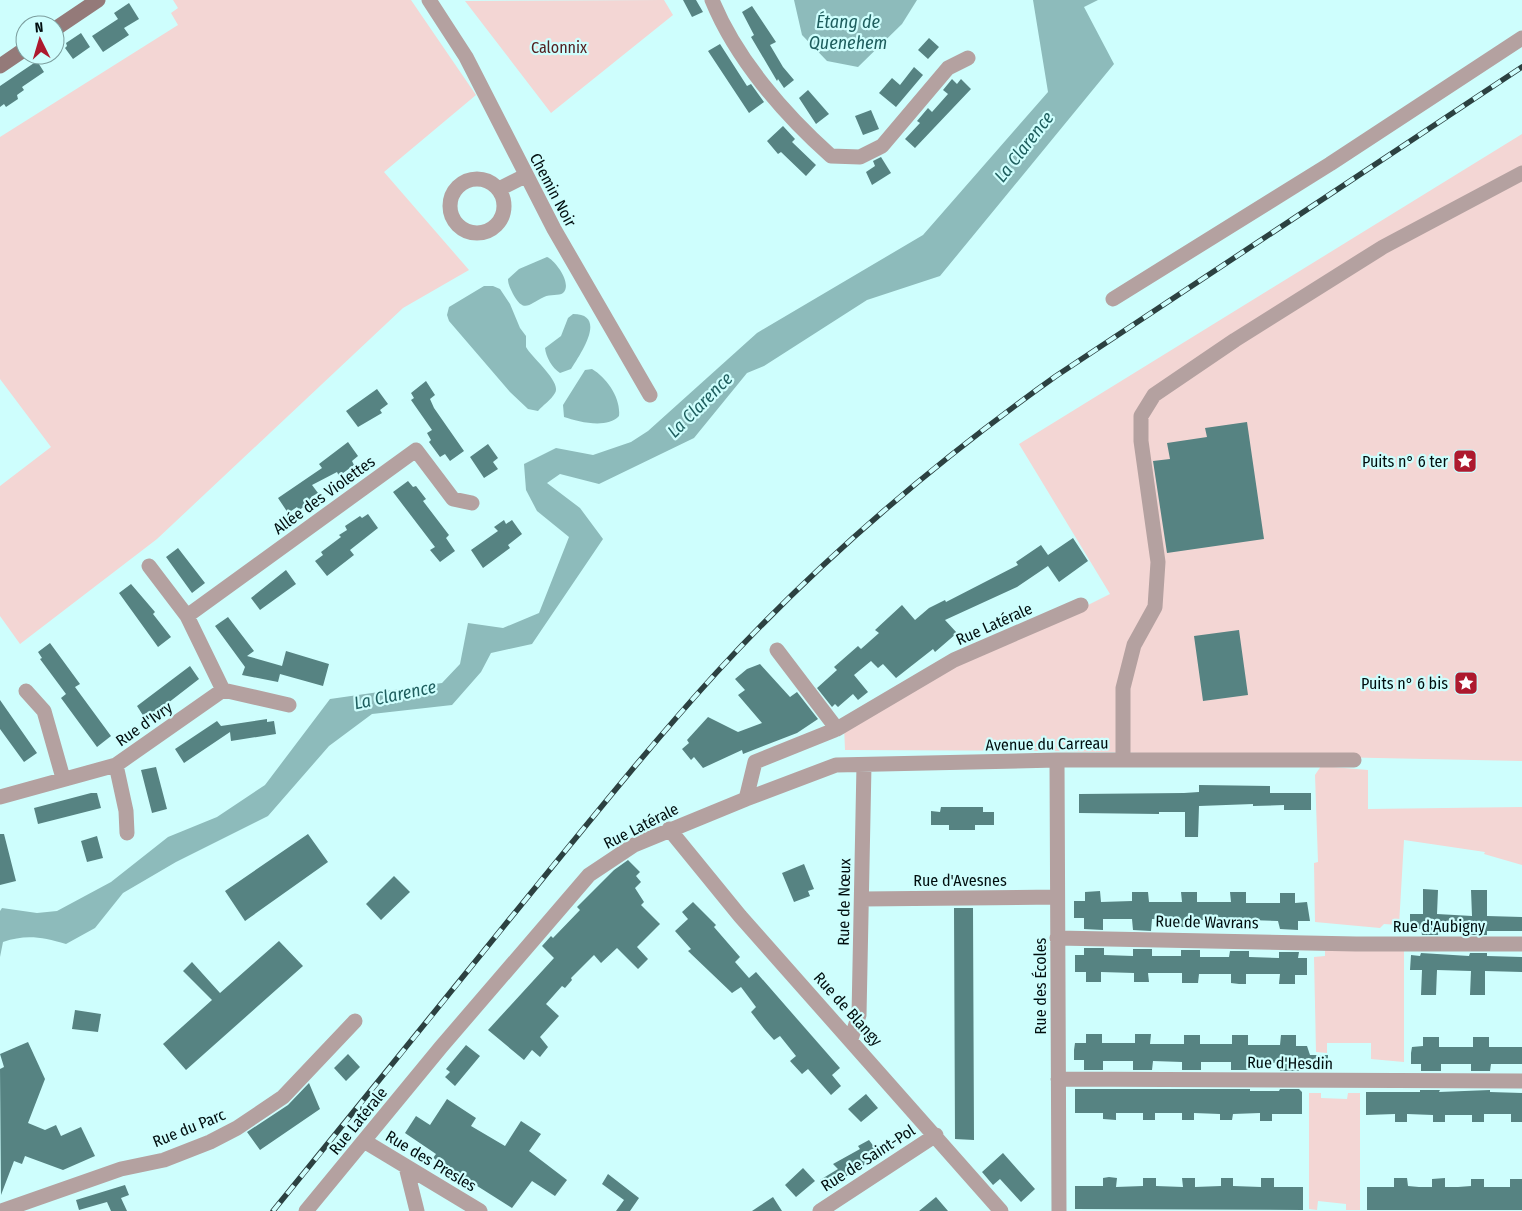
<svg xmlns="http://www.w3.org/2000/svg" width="1522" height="1211" viewBox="0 0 1522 1211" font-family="'Fira Sans Condensed',sans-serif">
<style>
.green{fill:#f3d6d4}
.water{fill:#8dbbbb}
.building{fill:#568382}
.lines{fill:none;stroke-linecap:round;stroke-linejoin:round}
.street{stroke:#b4a1a0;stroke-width:15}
.secondary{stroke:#947a79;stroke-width:15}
.rail-casing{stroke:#2c4141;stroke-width:5.5}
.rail{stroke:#cefefd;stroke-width:4;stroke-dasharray:11;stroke-linecap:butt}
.labels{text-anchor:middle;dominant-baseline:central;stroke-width:4.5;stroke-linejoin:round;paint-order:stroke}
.park-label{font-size:16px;fill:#542021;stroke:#cefefd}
.street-label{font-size:16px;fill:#010e0f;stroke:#cefefd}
.poi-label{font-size:16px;fill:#010e0f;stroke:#cefefd;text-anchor:end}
.water-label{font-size:18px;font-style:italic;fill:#1e5e5e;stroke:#cefefd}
</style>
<rect width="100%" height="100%" fill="#cefefd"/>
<path class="green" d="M173,0H411L476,95L384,172L469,270L403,308L157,539L20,644L0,616V486L51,447L0,379V137L178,25L171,13L178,8Z
M664,0L673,15L551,113L465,1Z
M1522,134V761L1048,751L845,750L844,725L950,656L1084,607L1110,594L1019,444Z
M1321,766L1368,770V809L1522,807V865L1484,854L1485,852L1404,840L1399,925L1384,924L1380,928L1315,922L1314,863L1318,862L1315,775Z
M1325,947L1404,950V1062L1371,1059V1043H1327V1053L1316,1052L1314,957L1325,956Z
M1309,1093H1321V1098L1347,1099L1348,1093H1360V1210H1346V1204L1318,1201L1317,1210L1309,1209Z"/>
<path class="water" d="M794,0H917L902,24L858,67L827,61L802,35Z
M1033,0H1098L1084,7L1114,64L940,276L867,300L764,366L747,373L694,438L599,484L560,474L547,483L580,508L603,539L532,644L491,653L481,672L452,705L372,714L329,746L268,816L176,862L123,893L95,928L66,944C42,937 26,934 3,942L0,957V911L2,908L37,913L57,911L111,882L168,837L217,817L265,785L330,699L442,683L460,664L468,623L503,628L539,613L569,537L537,511L526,490L524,464L556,448L593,455L631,442L648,431L757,333L923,235L1048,92Z
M547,257C555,260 573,284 563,293C559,296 550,294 544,297C529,304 524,314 513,294C511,289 508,285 508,279L519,269Z
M484,286H493L500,289L510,304L520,328L526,336V347C532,358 562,382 555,393C551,400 543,405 538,411L528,409L510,392L449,321L447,315L449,307Z
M573,314C609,314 579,356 571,369L560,373C552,368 546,357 545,348L561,336L568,318Z
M592,369C607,378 621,398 619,416C607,429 579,422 564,417L563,405L585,370Z"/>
<path class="building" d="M683,0H696L703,12L692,17Z
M129,3L139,19L124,28L129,35L103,52L92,36L118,19L114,13Z
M752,6L776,42L770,45L783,67L794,80L784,88L778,79L777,81L751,37L754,35L742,12Z
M81,33L90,47L73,59L65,48L67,46L66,43Z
M929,38L939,47L928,59L918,50Z
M720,44L747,86L751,84L764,102L749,113L708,51Z
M37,61L44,72L22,87L24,90L17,95L18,99L6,107L4,104L0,107V86Z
M914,67L923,75L896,107L879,93L892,78L900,85Z
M952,79L957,84L961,79L971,89L915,148L905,139L920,123L917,121L928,108L932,112L948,94L943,90Z
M808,90L829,114L816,124L799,98Z
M871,110L879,129L863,135L855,116Z
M783,126L795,139L792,142L816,165L806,176L781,152L778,154L767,141Z
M881,157L891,173L872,185L866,172L875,166L873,161Z
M426,381L435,395L430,399L434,408L464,451L450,461L445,454L440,457L429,442L431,440L427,433L432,430L411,400L414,398L411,393Z
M377,389L388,404L380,410L382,413L358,427L346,411Z
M1247,422L1264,539L1167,553L1153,461L1170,459L1167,443L1207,437L1205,428Z
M348,442L358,456L352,461L354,465L339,476L337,472L312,485L318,493L311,497L313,501L299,510L297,507L288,513L278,498L322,468L319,464Z
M488,444L498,458L493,462L498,469L484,478L470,457Z
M408,481L413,487L416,486L426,499L423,501L449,535L446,538L455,551L440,562L430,550L435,547L393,492Z
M368,514L378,528L350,550L354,555L327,576L315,561L323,555L321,552L341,537L339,535L347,530L345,526L360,516L362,518Z
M504,520L506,524L512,520L522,534L508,545L510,548L483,568L471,550L498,531L494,527Z
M1073,538L1088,561L1059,582L1048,566L1017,587L945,620L957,633L935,652L933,649L896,678L883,664L878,668L871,661L854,675L868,692L858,700L853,694L838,707L835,704L832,707L817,688L837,670L834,667L858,646L861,649L879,633L875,630L902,605L915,620L929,608L945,600L946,602L1018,565L1016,562L1041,545L1048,555Z
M178,548L205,583L192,593L166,557Z
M286,570L296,584L260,610L251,598Z
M131,584L155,612L153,614L171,637L158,647L119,593Z
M228,617L254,651L247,656L282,666L286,651L329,664L323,686L280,674L278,682L242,675L245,667L215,626Z
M1239,630L1248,695L1203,701L1194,636Z
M50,643L80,684L75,687L111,736L97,747L61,698L66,694L40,659L42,658L38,652Z
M760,664L790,697L797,692L818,719L797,733L743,754L742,750L703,768L694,757L691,760L682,749L689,743L687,740L708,717L738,732L762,723L738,695L745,690L735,679L747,669Z
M190,666L199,679L146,720L137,706Z
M0,700L37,753L24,762L0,729Z
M267,719V722L274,721L276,734L231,741L230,732L184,763L175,749L217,721L221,726Z
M156,767L167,809L152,813L141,770Z
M1199,785L1270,786V793H1311V810H1284V805L1253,806V804L1199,806L1198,837H1185V812H1159V814L1079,813V794L1184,793L1199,792Z
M91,793H97L101,808L38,824L34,808Z
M941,807H983V812H994V825H975V830H949V825H931V811L940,812Z
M0,834H4L16,881L0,885Z
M308,834L328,862L245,921L225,891Z
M97,836L103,858L87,862L81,841Z
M628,860L640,872L636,876L641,882L635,888L644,902L641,905L660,924L637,947L648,959L638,969L617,948L601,963L594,955L571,978L572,980L565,988L562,986L546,1004L559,1016L540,1037L548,1047L540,1057L532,1050L524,1060L488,1030L554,958L542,946L551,936L553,938L580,910L577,907L614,870Z
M804,864L814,889L808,891L810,896L794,902L782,873Z
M394,876L410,892L381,920L366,904Z
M1423,889L1438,890L1437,914L1472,916L1471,890H1487V916L1522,917V931H1487V935H1470V930L1439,929L1438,935H1422L1421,929H1410V914H1423Z
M1100,891L1101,902L1132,901V892H1148L1149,902H1182L1181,892H1197V902H1231L1230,892H1246V903H1280V893H1295V903L1307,902L1310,921H1298V930L1280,929L1278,921L1249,920V928H1229V920H1200L1199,927H1180V920L1152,919L1151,931L1133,930L1132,919H1103V930L1084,929V918H1074V901H1085V892Z
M693,902L716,925L714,927L740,957L735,962L749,978L756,972L840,1068L832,1075L841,1086L831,1095L808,1069L802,1074L790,1061L796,1056L780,1036L774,1040L765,1030L751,1012L756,1007L741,987L732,993L688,951L691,949L675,931L688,919L682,912Z
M954,908H973L974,1140L955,1139Z
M279,941L303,966L186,1070L163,1044L212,1000L183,971L192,962L220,993Z
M1084,948H1104V955L1133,956V949H1152V956H1181V950H1200V957H1229L1230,951H1249V957L1279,958V952H1299L1298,958H1307V975H1295V984H1279L1280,974H1246V984H1239L1231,983V974H1199L1198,983H1182V973H1148L1149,982H1134V973L1101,972V982H1086V972H1075V955H1084Z
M1421,953L1469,956L1470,953H1487V956L1522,957V972L1485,971V995H1470L1471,971L1437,970L1436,995H1421L1422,970H1410L1411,955L1420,956Z
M75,1010L101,1014L98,1032L72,1029Z
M1086,1034H1102V1043H1135V1034H1151L1150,1044H1184V1035H1200V1044H1232V1035H1248V1045H1280L1281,1035H1296V1046H1307L1310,1055H1328V1067L1299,1066V1071H1280V1063L1250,1062V1070H1231V1062H1201V1070H1182V1062L1153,1061L1152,1070H1133V1061H1103V1070H1084V1060H1074V1050L1075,1043H1086Z
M1423,1037H1439V1047H1473V1037H1489V1047H1522V1064H1491L1490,1071H1471V1064H1441V1071H1421V1064H1411V1053L1412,1047L1423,1046Z
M28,1042L45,1079L28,1123L45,1130L56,1125L61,1136L81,1127L95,1156L63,1170L25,1156L22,1164L14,1161L1,1195L0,1069L4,1067L0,1054Z
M466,1045L480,1056L455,1086L445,1077L450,1072L446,1069Z
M348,1054L360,1067L346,1081L334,1068Z
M309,1083L320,1109L260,1150L247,1132L288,1105Z
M1075,1089H1250V1091H1279L1280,1089H1299L1302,1092V1114H1272V1121H1260V1113L1233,1114L1232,1120H1220V1114L1194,1113V1120H1182V1113H1155V1120H1143V1113H1116V1120L1103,1119V1113H1075Z
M1420,1090H1440L1439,1092L1490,1090V1092L1522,1093V1122H1511V1114H1484V1122H1472V1115H1445V1122H1433V1115L1407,1114V1122H1395V1114L1366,1115V1092H1420Z
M866,1094L878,1108L861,1122L848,1109Z
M447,1099L476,1118L471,1126L505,1146L521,1121L541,1134L529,1151L567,1180L555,1196L532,1181L512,1208L433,1158L436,1154L405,1133L416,1116L430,1125Z
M869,1140L880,1155L826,1189L820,1180L838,1169L833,1164L860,1149L858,1146Z
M1003,1153L1035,1189L1021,1202L1000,1179L993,1185L982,1172Z
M803,1168L815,1181L796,1197L785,1185Z
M608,1174L639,1198L630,1211H616L624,1200L602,1184Z
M1109,1177L1117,1178L1116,1187L1143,1186V1178H1156V1186L1183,1187L1182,1178H1195V1187L1221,1186V1178H1233V1186L1261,1187V1178H1274V1187H1303V1210L1075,1209V1186H1103V1178Z
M1394,1178H1407L1408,1186L1419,1187H1432V1179L1445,1178V1187H1458L1471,1186V1179H1484V1187H1510V1179H1522V1210H1367V1187H1394Z
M125,1185L129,1195L121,1198L127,1211H111L107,1202L79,1210L76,1200Z
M773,1197L782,1211H752Z
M936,1197L948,1211H919Z"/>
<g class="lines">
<path class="street" d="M429,0L466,57L554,229L650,395
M712,0C736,59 784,114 831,156L860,157L882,146L948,68L968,58
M450 206a27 27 0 1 1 54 0a27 27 0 1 1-54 0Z
M499,189L525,176
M1113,299L1330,164L1522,38
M187,616L416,450L453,499L472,503
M777,650L837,729
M223,690L289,705
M26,691L44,711L63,778
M1057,760L1059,1211
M1123,760V688L1134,645L1155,607L1158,562L1141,441V416L1154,395L1235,340L1383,247L1522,173
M116,765L126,811L127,833
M0,797L116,765L223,690L187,616L149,566
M746,799L836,765L1057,760H1354
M669,829L740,916L1001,1211
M862,899L1057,897
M1057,938L1356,944H1522
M851,1039L859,1015L864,765
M1058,1079L1522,1081
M364,1141L480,1211
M406,1167L417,1211
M1,1211L121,1169L164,1160L210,1142L237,1128L283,1097L355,1021
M306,1211L441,1047L589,875L634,845L746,799L755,762L837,729L954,660L1081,605
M820,1211L936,1135"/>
<path class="secondary" d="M55,29L98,0
M0,66L25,49"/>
<g class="rail-casing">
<path id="rail" d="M273,1211C353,1113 433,1014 513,915C580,833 646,750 717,672C819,561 934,463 1056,376L1522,67"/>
</g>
<use href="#rail" class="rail"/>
</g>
<defs>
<g id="sight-square" transform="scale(1.25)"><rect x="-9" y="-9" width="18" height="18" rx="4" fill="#ad192e" stroke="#cefefd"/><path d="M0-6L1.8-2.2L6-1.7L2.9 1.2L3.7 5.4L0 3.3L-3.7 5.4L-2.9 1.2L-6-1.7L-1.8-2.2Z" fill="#fff"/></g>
</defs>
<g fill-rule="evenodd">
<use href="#sight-square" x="1465" y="461"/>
<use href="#sight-square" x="1466" y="683"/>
</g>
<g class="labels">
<g class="park-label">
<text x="559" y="47">Calonnix</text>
</g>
<g class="street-label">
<text transform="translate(553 190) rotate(62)">Chemin Noir</text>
<text transform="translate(324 495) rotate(-36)">Allée des Violettes</text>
<text transform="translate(994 624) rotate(-24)">Rue Latérale</text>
<text transform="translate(144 724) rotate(-35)">Rue d'Ivry</text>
<text transform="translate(1047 744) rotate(-1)">Avenue du Carreau</text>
<text transform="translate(641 826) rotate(-27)">Rue Latérale</text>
<text x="960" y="880">Rue d'Avesnes</text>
<text transform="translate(844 902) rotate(-89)">Rue de Nœux</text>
<text transform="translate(1207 922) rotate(1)">Rue de Wavrans</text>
<text x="1439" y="926">Rue d'Aubigny</text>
<text transform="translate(1040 986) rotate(-90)">Rue des Écoles</text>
<text transform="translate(848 1009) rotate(48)">Rue de Blangy</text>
<text transform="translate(1290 1063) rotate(1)">Rue d'Hesdin</text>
<text transform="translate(358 1121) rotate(-51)">Rue Latérale</text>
<text transform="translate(189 1128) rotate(-22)">Rue du Parc</text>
<text transform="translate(868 1158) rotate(-33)">Rue de Saint-Pol</text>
<text transform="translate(431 1161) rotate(31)">Rue des Presles</text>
</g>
<g class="poi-label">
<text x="1448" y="461">Puits n° 6 ter</text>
<text x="1448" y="683">Puits n° 6 bis</text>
</g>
<g class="water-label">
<text x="848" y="22">Étang de<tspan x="848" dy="21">Quenehem</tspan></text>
<text transform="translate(1024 147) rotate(-52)">La Clarence</text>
<text transform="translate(700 405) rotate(-45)">La Clarence</text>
<text transform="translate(395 695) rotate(-12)">La Clarence</text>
</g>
</g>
<g transform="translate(40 40) rotate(355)"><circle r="24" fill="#cefefd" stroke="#7c9e9e"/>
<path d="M0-4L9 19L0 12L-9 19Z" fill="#ad192e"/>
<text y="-8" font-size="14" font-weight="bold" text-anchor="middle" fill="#010e0f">N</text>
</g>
</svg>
